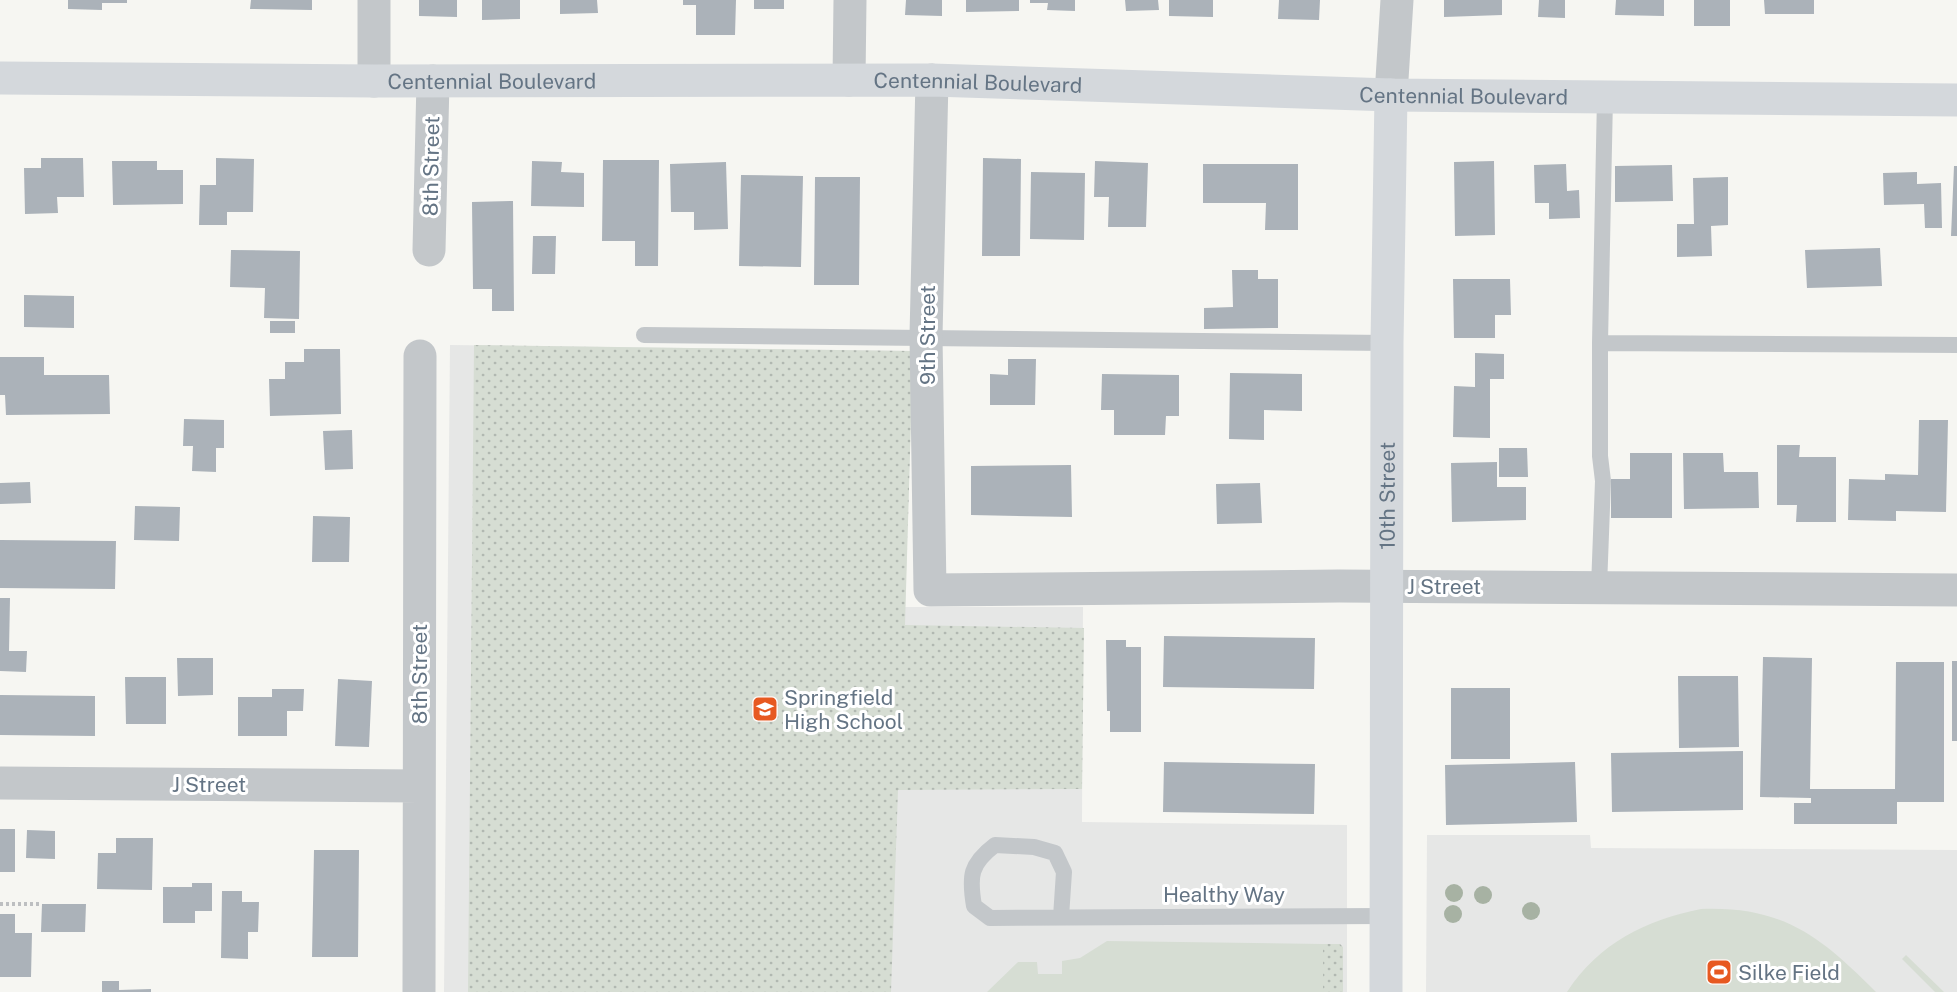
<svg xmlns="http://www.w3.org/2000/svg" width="1957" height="992" viewBox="0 0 1957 992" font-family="'Public Sans',sans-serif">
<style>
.built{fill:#e6e7e6}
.grass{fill:#d6ddd3}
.park{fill:url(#park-dots)}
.building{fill:#abb2b9}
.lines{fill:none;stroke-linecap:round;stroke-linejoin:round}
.path{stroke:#bdbfc1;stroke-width:4;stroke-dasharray:3 3;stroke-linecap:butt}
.lane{stroke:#c3c7ca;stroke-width:16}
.street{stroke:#c3c7ca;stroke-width:33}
.secondary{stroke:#d4d8dc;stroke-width:33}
.tree{fill:#a7b2a3}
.labels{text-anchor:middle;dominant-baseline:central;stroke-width:6;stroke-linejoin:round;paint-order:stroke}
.street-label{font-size:21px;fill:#647484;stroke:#fff}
.poi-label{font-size:21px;fill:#647484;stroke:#fff;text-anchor:start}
</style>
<defs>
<pattern id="park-dots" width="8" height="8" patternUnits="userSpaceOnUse" patternTransform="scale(1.5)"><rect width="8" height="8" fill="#d6ddd3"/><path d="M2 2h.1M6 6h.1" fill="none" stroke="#b1b8b1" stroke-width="1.8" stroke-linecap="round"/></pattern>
</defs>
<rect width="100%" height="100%" fill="#f6f6f2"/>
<path class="built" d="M450,345L913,351L905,607H1083L1082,822L1347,825V992H444Z
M1427,835H1590L1591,848L1957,850V992H1426Z"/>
<path class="grass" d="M1701,909C1784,906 1821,937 1876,992H1567C1599,943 1646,920 1701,909Z
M1107,941L1323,944V992H987L1018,962H1037L1038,974H1062V961L1080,958Z
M1906,955L1944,992H1935L1902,959Z"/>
<path class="park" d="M474,345L913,351L905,625L1084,628L1082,789L898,790L891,992H468Z
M1323,944H1340L1343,947V992H1323Z"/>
<path class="building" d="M68,0H127V3H102V10L68,9Z
M251,0H312V10L250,9Z
M419,0H457V17L419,16Z
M482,0H520V19L482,20Z
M560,0H597L598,13L560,14Z
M683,0H736L735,35H696V5H683Z
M754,0H784V9H754Z
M906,0H942V16L905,15Z
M966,0H1019V11L966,12Z
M1030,0H1075V11L1047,10L1048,3H1030Z
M1125,0H1158L1159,10L1126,11Z
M1169,0H1213V17L1169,16Z
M1279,0H1320L1319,20L1278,19Z
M1444,0H1502V15L1444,17Z
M1539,0H1565V18L1538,17Z
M1616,0H1664V16L1615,15Z
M1694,0H1730V26H1694Z
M1764,0H1814V14H1765Z
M41,158H83L84,197H57L58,213L25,214L24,168H41Z
M216,158L254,159L253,212H227V225H199L200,185H216Z
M983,158L1021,159L1020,256H982Z
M603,160H659L658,266H635V241H602Z
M112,161H157V170H183V204L113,205Z
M532,161L562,162L561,172L584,173V207L531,206Z
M1095,161L1148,163L1146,227H1108L1109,197H1094Z
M1494,161L1495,235L1455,236L1454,162Z
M726,162L728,229L694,230V212H671L670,164Z
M1203,164H1298V230H1265L1266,203H1203Z
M1566,164L1567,191L1579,190L1580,218L1549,219V203H1535L1534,165Z
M1672,165L1673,201L1615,202V166Z
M1954,166H1957V236H1951Z
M1031,172L1085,173L1084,240L1030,239Z
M1917,172V184L1941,183L1942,228H1925L1924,204L1884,205L1883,173Z
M741,175L803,176L801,267L739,266Z
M815,177H860L859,285H814Z
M1728,177V225L1711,226L1712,256L1677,257V224H1694L1693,178Z
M513,201L514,311H492V289H473L472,202Z
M533,236H556L555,274H532Z
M1880,248L1882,286L1807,288L1805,250Z
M231,250L300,251L299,319L264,318L265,288L230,287Z
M1232,270H1258V279H1278V328L1204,329V308L1233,307Z
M1453,279H1510L1511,315H1495V338H1454Z
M24,295L74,296V328L24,327Z
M270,321H295V333H270Z
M304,349H340L341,414L270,416L269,379H285V362H304Z
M1475,353L1504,354V379H1490V438L1453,437L1454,386L1475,387Z
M0,357H44V375H109L110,414L6,415L5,395H0Z
M1008,359H1036L1035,405H990V374L1008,375Z
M1230,373L1302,374V411L1264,410V440L1229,439Z
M1102,374L1179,375V416H1166L1165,435H1114V410H1101Z
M184,419L224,420V448H216V472L192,471L193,446H183Z
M1919,420H1948L1946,512L1896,511V521L1848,520L1849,479L1885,480V474L1918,475Z
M352,430L353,469L325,470L323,431Z
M1777,445H1800L1799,457H1836V522H1796L1797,505H1777Z
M1499,448H1527L1528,477H1499Z
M1630,453H1672V518H1611V479H1630Z
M1683,453H1723L1724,472H1758L1759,508L1684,509Z
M1497,462V487H1526V520L1452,522L1451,463Z
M1071,465L1072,517L971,515V466Z
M30,482L31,503L0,504V483Z
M1260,483L1262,523L1217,524L1216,484Z
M135,506L180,507L179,541L134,540Z
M313,516L350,517L349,562H312Z
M0,540L116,541L115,589L0,588Z
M0,598H10L9,651H27L26,672L0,671Z
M1164,636L1315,638L1314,689L1163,687Z
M1106,640H1126V647H1141V732H1110V711H1107Z
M1763,657L1812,658L1810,789H1895L1896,662H1944V802H1897V824H1794V803H1811V798L1760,797Z
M177,658H213V695L178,696Z
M1952,661H1957V741H1952Z
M1678,676H1738L1739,747L1679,748Z
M125,677H166V724H126Z
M338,679L372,681L369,747L335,746Z
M1451,688H1510V759H1451Z
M272,689H304L303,711H287V736H238V697H272Z
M0,695L95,696V736L0,735Z
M1743,751V810L1612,812L1611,753Z
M1164,762L1315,764L1314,814L1163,812Z
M1575,762L1577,822L1446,825L1445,765Z
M0,829H15V872H0Z
M27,830L55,831V859L26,858Z
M116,838H153L152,890L97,889L98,853H116Z
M314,850H359L358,957H312Z
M192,883H212V911H195V923H163V887H192Z
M222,891H242V902H259L258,932H248V959L221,958Z
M42,904H86L85,932H41Z
M0,914H15V933H32L31,977H0Z
M102,981H119V990L151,989V992H102Z"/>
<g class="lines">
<path class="path" d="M0,904H39"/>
<path class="lane" d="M644,335L1387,343
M1600,343L1957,345
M1599,587L1603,481L1600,456V343L1605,97
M1061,917L1064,872L1055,853L1034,847L995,845C970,864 969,876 974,906L990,918L1386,916"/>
<path class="street" d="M374,0V81
M849,80L850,0
M932,80L926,336L930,590L1339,586L1957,590
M1391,95L1397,0
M429,250L433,81
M0,783L419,786
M419,992L420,356"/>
<g class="secondary">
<path id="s1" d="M0,78L374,81L932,80L1391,95L1957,100"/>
<path id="s2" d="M1386,992L1387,343L1391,95"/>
</g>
</g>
<g class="tree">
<circle cx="1454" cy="893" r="9"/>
<circle cx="1483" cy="895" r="9"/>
<circle cx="1531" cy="911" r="9"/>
<circle cx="1453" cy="914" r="9"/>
</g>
<defs>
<g id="school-square" transform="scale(1.35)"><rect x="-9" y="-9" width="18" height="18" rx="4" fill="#e75921" stroke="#fff"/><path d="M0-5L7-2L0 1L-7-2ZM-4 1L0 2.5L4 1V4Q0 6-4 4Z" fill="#fff"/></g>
<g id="stadium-square" transform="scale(1.35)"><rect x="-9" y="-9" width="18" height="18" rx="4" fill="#e75921" stroke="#fff"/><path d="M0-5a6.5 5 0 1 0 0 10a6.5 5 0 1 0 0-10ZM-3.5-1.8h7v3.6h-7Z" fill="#fff"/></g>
</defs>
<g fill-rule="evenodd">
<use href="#school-square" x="765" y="709"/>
<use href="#stadium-square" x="1719" y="972"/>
</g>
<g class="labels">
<g class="street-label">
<text stroke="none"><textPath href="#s1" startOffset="492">Centennial Boulevard</textPath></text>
<text stroke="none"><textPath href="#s1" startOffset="978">Centennial Boulevard</textPath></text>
<text stroke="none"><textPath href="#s1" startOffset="1464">Centennial Boulevard</textPath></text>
<text transform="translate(431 166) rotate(-89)">8th Street</text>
<text transform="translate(927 335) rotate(-90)">9th Street</text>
<text stroke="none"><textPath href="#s2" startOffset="496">10th Street</textPath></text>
<text x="1444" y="586">J Street</text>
<text transform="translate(419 674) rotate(-90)">8th Street</text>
<text x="209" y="784">J Street</text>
<text x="1224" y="894">Healthy Way</text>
</g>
<g class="poi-label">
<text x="784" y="697">Springfield<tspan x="784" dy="24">High School</tspan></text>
<text x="1738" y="972">Silke Field</text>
</g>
</g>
</svg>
